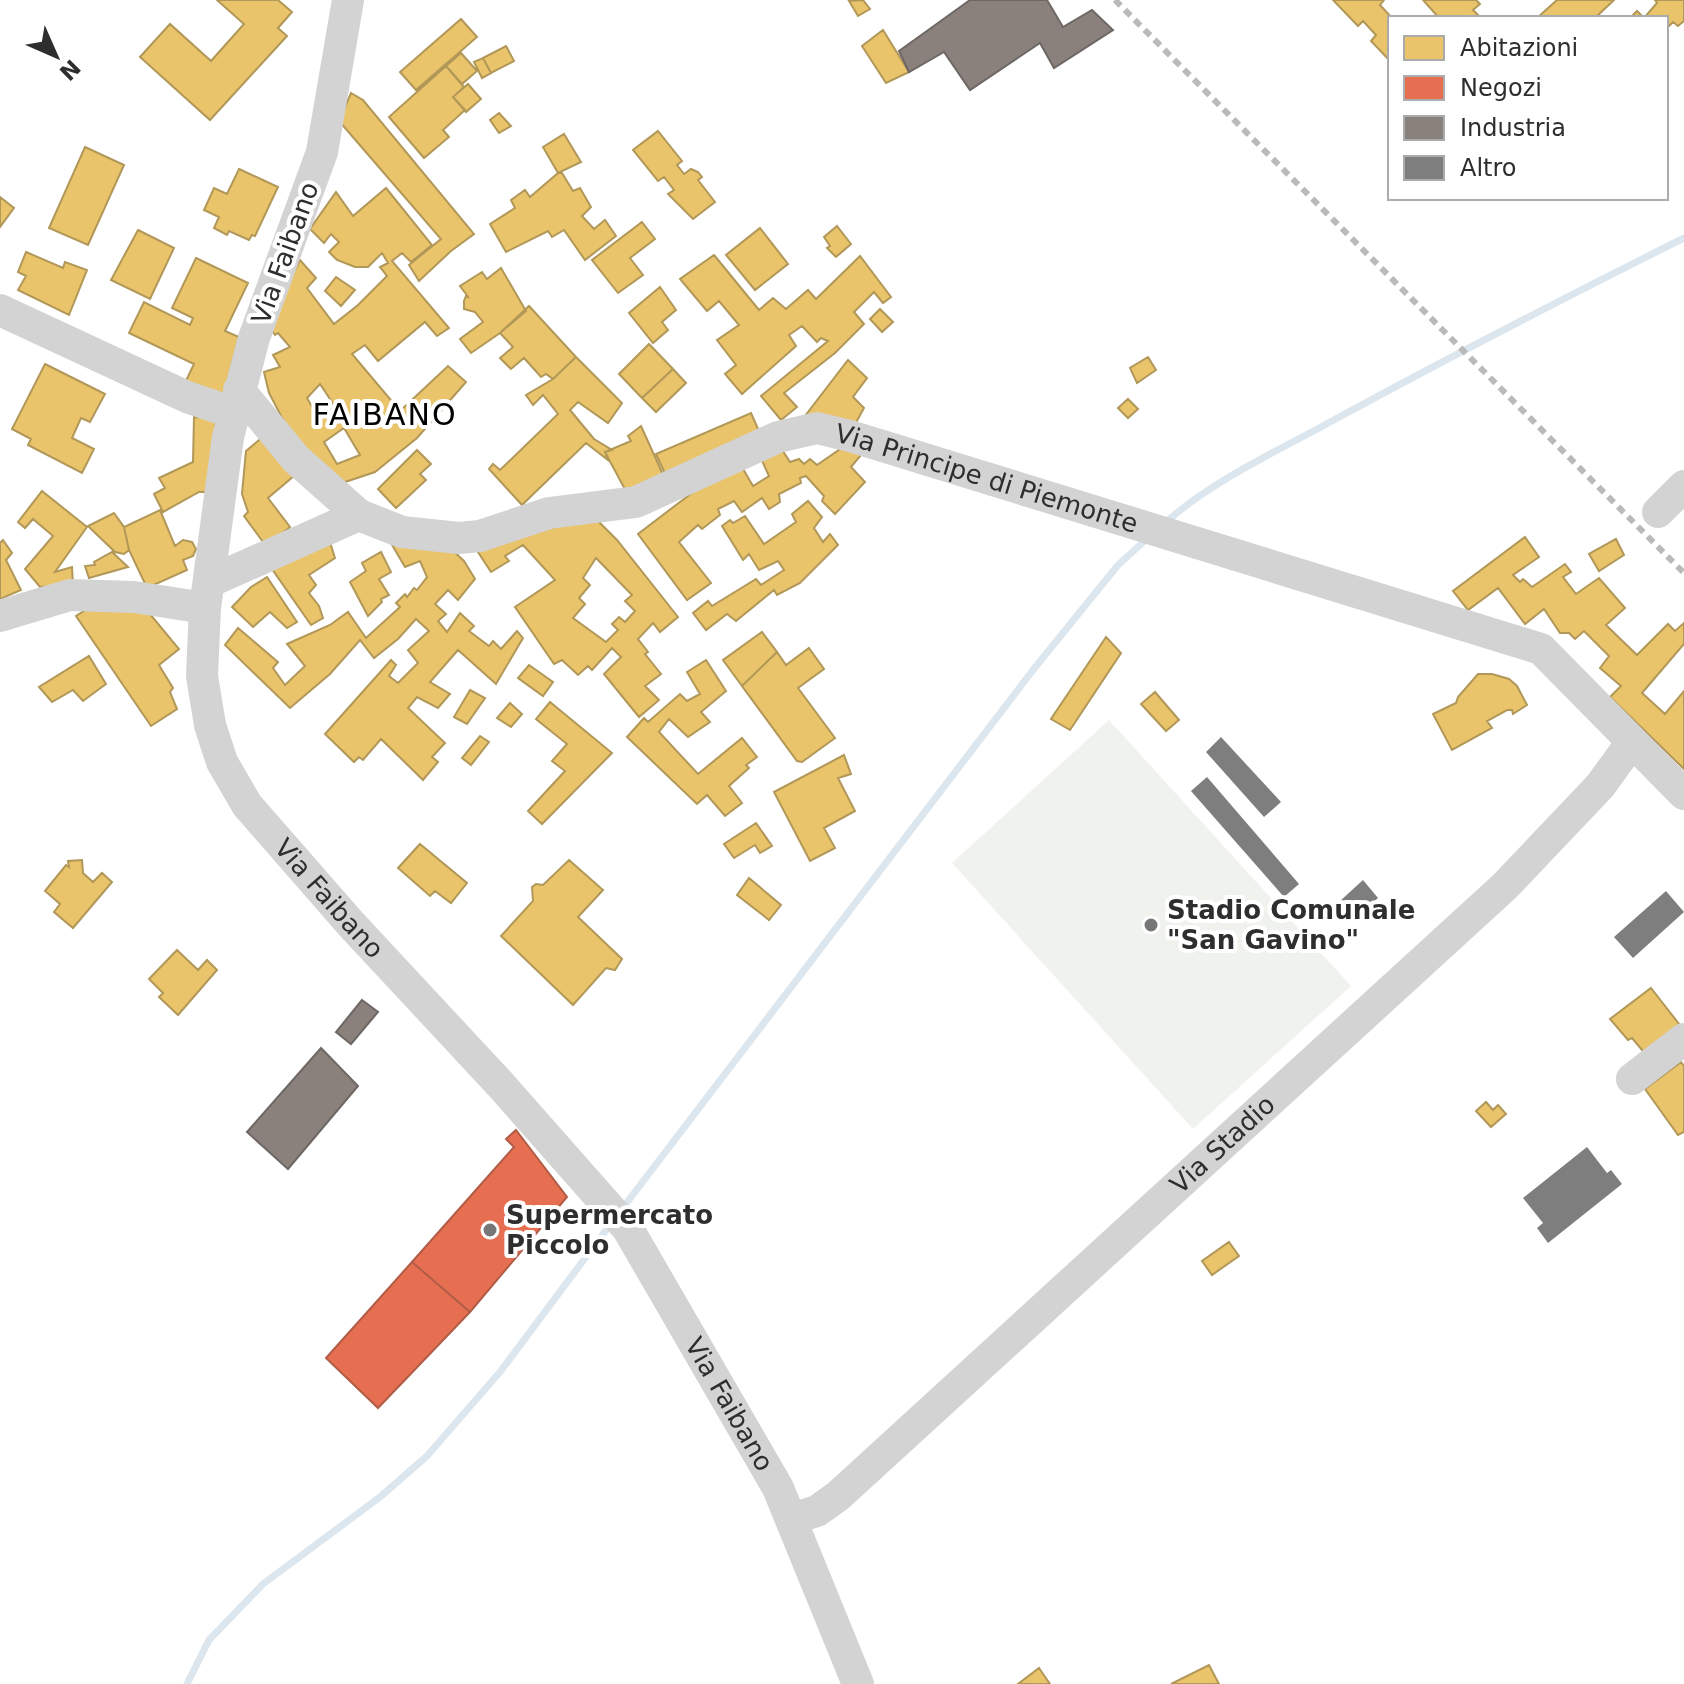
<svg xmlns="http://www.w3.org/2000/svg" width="1684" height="1684" viewBox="0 0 1684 1684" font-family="'DejaVu Sans',sans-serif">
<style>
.green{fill:#f0f3ed}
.homes{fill:#e9c46a;stroke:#b19758;stroke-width:2;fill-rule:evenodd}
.shops{fill:#e76f51;stroke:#b05c46;stroke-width:2}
.industry{fill:#8a817c;stroke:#6e6865;stroke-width:2}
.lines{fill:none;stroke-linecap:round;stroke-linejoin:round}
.stream{stroke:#dbe6ee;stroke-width:7}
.building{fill:#7e7e7e}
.minor{stroke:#d3d3d3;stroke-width:32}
.rail{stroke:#bababa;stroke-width:6;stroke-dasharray:8 6;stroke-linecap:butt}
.poi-dot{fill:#777;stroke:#fff;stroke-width:3}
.labels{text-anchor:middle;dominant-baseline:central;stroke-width:8;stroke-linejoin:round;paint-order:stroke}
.street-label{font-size:26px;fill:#2e2e2e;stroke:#fff}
.poi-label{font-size:26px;font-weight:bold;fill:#2e2e2e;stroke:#fff;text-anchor:start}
.quarter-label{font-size:30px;letter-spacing:2px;fill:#000;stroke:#fff}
</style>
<rect width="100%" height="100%" fill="#fff"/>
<path class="green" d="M1109,720L1351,986L1193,1129L952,863Z"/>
<path class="homes" d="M217,0H278L292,12L278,28L287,36L210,120L140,57L170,24L211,61L244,24Z
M863,0L870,9L858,16L849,1Z
M1333,0H1384L1380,5L1392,18H1390V61L1371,41L1376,35L1363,21L1358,26Z
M1423,0H1476L1480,4L1473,10L1481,18H1439Z
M1557,0H1614L1595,18H1537Z
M1655,0H1684V21L1678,26L1673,22L1666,29V18H1630L1637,11L1644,18L1657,3Z
M461,19L477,37L416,90L400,72Z
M883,30L909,72L886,83L862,46Z
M506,46L514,61L491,73L483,58Z
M461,53L477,71L462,84L446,66Z
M483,58L491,73L482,78L474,62Z
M446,66L464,87L453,97L465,110L443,130L449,137L424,158L389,117Z
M468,84L481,99L466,112L453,97Z
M351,93L363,100L474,234L451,251L419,281L409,265L441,239L339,121Z
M499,113L511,126L499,133L490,120Z
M658,131L682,161L677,165L684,174L691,169L698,172L702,177L698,180L715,202L693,219L668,194L674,190L664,177L658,181L633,150Z
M564,134L581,162L558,173L543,147Z
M85,147L124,165L88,245L49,228Z
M239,169L278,187L255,236L252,235L249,240L229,231L227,235L214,228L219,217L204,210L214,188L227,194Z
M558,173H562L573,191L580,188L591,207L582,216L594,229L605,220L616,236L585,260L564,230L552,237L548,231L506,252L490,224L515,208L511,200L525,190L530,197Z
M386,188L432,245L411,262L402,253L392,261L449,328L437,336L425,322L378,361L365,345L352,354L400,411L448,366L466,382L417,438L375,472L333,486L291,435L269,393L264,372L280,367L273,355L290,347L278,333L275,335L267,324L300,260L316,278L307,288L334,324L358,305L387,276L380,267L388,263L382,253L368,267H355L337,260L329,252L339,242L331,234L324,243L310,229L336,192L353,216ZM320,384L334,405L318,417L307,398ZM344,428L360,455L337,464L324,442Z
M0,197L14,208L0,227Z
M642,222L655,239L630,258L643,275L618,293L592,260Z
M837,226L851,244L836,257L827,248L830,246L824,237Z
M760,228L788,264L755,290L726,255Z
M138,230L174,248L150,299L111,280Z
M26,252L63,268L65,262L87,270L69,315L18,290L26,276L18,272Z
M714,255L759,310L773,298L786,309L808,290L816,299L860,256L891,297L883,303L874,292L854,312L864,324L835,353L784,393L797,407L781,420L761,396L828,341L821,338L817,342L802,326L789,335L796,346L742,394L725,374L736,365L717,340L739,325L719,301L707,311L680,279Z
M196,258L248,283L225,331L239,337L223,397L184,385L194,364L129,333L144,302L190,325L193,318L172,308Z
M501,268L526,311L500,333L471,353L460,339L483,322L475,312L464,309V301L466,296L469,298L460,286L482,272L487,279Z
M336,277L355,290L341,306L325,291Z
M660,287L676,310L662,322L668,330L653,343L629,313Z
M529,306L576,357L553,379L546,374L541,377L524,358L511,369L500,358L513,347L500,333Z
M880,309L893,322L882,332L870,319Z
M649,344L673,369L642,398L619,374Z
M576,357L622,403L608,423L578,402L570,410L594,439L612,450L605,452L608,460L586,443L522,505L489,469L493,464L500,470L558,414L543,395L533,405L526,395L553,379Z
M1148,357L1156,370L1137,383L1130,368Z
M848,360L867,378L853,397L864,408L852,430L805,416Z
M45,364L105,394L90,422L81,418L72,438L94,449L82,473L28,445L31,439L12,429Z
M673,369L686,383L656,412L642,398Z
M1128,399L1138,409L1128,418L1118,408Z
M751,413L762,438L668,480L656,454Z
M194,417L216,418L210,492H199L163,512L154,494L165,488L159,478L193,462Z
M641,426L665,479L629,497L605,452L631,441L628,436Z
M265,435L295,475L268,498L290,527L266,546L244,516L248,512L242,494L246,451Z
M846,445L861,455L851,467L865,482L835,514L822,501L824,496L806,476L800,478L801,483L779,494L780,502L769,509L762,498L742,512L734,501L718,509L720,515L702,529L698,525L679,542L711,583L687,600L638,534L718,473L739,462L753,486L769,476L757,450L781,448L790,462L799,459L804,464L810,459L817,465Z
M417,450L431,464L420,474L426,480L396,508L378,489Z
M42,491L87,527L55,572L72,567L73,585L40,587L25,569L53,536L33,519L25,528L18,522Z
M808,501L822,517L814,528L823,542L830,534L838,545L800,583L777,595L774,590L736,621L727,614L706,630L693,613L708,601L712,606L756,579L761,585L784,570L778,561L759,570L749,554L743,560L722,526L730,520L733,523L745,516L764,544L796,522L792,514Z
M160,510L175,546L183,540L192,542L196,549L193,556L183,560L187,570L147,588L129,550L124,527Z
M114,513L124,527L129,550L124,554L115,552L88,526Z
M596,519L617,540L678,617L660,632L653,623L638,639L648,652L645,654L661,674L645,686L659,700L639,717L604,674L621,657L612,648L592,670L588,666L578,675L562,660L554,664L515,607L555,580L523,545L505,556L509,561L491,572L476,549L494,539ZM596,558L632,595L625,601L635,611L625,622L619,617L612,624L618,630L606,642L573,618L585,604L579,598L590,585L583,578Z
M1525,537L1539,557L1513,575L1520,582L1523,579L1532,587L1565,564L1571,572L1563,577L1576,594L1599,578L1625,608L1606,625L1637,655L1668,624L1675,631L1684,623V644L1642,693L1665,714L1684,691V769L1610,697L1621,686L1600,668L1609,656L1584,631L1575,639L1569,633H1560L1544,609L1525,624L1498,588L1468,610L1453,591Z
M388,538L449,547L464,561L475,579L458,600L448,590L435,604L446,614L438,621L447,632L460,613L474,626L469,631L489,646L493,641L501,649L517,631L523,638L496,684L458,650L430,682L450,694L438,708L417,697L408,708L445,743L432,757L438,762L423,780L381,739L363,760L359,757L354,762L325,734L391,660L396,665L389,676L398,683L418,663L408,650L429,631L416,619L398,639L374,658L360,640L330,674L290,708L225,645L238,628L278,662L273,668L285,685L305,666L287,644L330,625L348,612L366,638L400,607L396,603L405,594L407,597L414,588L417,590L427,577L420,561L405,567Z
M329,539L335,558L309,575L316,585L309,593L319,606L323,618L311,625L272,569Z
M1616,539L1624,555L1599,571L1589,554Z
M3,540L12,553L6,560L21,590L0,599V543Z
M112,552L128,567L89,578L85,566L95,565L94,562Z
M381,552L391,572L379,579L389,595L381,599L382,602L368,616L350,582L366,571L362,563Z
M267,577L297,622L287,628L270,612L253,627L232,607L251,587Z
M93,605L145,608L179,649L159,665L173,688L170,692L177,709L151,726L76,616Z
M762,632L777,652L742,686L723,660Z
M1106,637L1121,653L1070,730L1051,719Z
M809,648L824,669L798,688L835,738L802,762L797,761L742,686L777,652L786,665Z
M89,656L106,684L83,701L73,690L52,702L39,687Z
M706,660L726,691L701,712L710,722L688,737L669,719L659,732L698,774L742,738L757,757L746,765L749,768L729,786L742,803L725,816L707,795L697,804L627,737L644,718L648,722L680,694L687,701L700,694L687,672Z
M529,665L553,682L543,696L518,678Z
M1478,674H1492L1509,679L1517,686L1527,705L1513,714L1512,710H1507L1487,721L1492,728L1452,750L1433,714L1456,703L1458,697Z
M470,690L485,698L467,724L454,717Z
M1155,692L1179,720L1166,731L1141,704Z
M550,702L612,753L542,824L528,811L565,771L552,761L567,744L536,719Z
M510,703L522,714L511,727L497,718Z
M480,736L489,742L471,765L462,758Z
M844,755L851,774L838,778L855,811L824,828L835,848L810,861L774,792Z
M756,823L772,846L760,853L755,845L734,858L724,844Z
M420,844L467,883L451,903L435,891L430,896L398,868Z
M82,860L83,873L93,882L102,873L112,882L73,928L54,912L60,904L45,891L66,865L69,867L68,861Z
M569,860L603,890L578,917L622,959L615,970L606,968L573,1005L501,936L533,901L532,887L536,884L543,885Z
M749,878L781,905L769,920L737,895Z
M177,950L198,970L207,960L217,970L178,1015L159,997L163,993L149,979Z
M1651,988L1683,1029L1648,1057L1632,1038L1628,1040L1610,1019Z
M1681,1062L1684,1066V1132L1678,1135L1645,1089Z
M1486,1102L1493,1110L1498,1105L1506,1114L1491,1127L1476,1111Z
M1229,1242L1239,1256L1212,1275L1202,1261Z
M1209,1665L1219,1684H1171Z
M1039,1668L1050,1684H1018Z"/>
<path class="shops" d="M516,1130L567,1197L470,1312L412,1262L514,1147L506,1139Z
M412,1262L470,1312L378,1408L326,1358Z"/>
<path class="industry" d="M970,0H1047L1063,27L1092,10L1113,30L1054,68L1040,43L970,90L944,52L909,72L899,51Z
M362,1000L378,1012L351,1044L336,1032Z
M321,1048L358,1086L288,1169L247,1132Z"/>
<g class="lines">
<path class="stream" d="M1165,523C1213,480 1276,452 1332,421C1448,358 1566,297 1684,238
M622,1209L1033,670L1118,565L1150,536
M187,1684L209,1640L263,1584L380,1497L427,1456L500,1372L612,1222"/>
</g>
<path class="building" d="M1221,737L1281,802L1264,817L1206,752Z
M1207,777L1299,884L1284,897L1191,791Z
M1363,880L1378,898L1353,920L1339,902Z
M1666,891L1684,912L1633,958L1614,937Z
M1587,1147L1607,1173L1611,1170L1622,1184L1548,1243L1537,1228L1543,1223L1523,1198Z"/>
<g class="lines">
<g class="minor">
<path id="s1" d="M348,0L322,152L254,338L228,437L205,608L202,676L210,725L222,762L247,805L351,924L500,1084L628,1229L778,1488L858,1684"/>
<path d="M0,310L187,397L234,413"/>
<path id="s2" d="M239,390L296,459L359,515L402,532L459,538L480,536L549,513L636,502L778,437L817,428L850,436L1541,649L1684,794"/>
<path d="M1658,512L1684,486"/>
<path d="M209,582L359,515"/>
<path d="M0,616L70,595L134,597L205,608"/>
<path d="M1632,1079L1684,1039"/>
<path id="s3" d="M791,1519L817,1511L838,1496L1505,886L1600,786L1632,742"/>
</g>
<path class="rail" d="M1115,0L1684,573"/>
</g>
<g class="poi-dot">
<circle cx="1151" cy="925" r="8"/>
<circle cx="490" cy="1230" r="8"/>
</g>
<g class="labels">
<g class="street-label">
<text transform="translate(285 253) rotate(-70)">Via Faibano</text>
<text stroke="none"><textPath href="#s2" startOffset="832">Via Principe di Piemonte</textPath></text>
<text stroke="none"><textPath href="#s1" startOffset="958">Via Faibano</textPath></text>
<text stroke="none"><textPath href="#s3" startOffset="574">Via Stadio</textPath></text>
<text stroke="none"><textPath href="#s1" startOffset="1606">Via Faibano</textPath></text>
</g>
<g class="poi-label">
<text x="1167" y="910">Stadio Comunale<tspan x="1167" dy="30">"San Gavino"</tspan></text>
<text x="506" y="1215">Supermercato<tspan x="506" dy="30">Piccolo</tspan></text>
</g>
<g class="quarter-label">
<text x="385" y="414">FAIBANO</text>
</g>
</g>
<rect x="1388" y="16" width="280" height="184" fill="#ffffff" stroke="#ababab" stroke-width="2"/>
<rect x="1404" y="36" width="40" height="24" fill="#e9c46a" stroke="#ababab" stroke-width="2"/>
<text x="1460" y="56" font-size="24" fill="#2e2e2e">Abitazioni</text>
<rect x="1404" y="76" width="40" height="24" fill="#e76f51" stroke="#ababab" stroke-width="2"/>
<text x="1460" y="96" font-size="24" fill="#2e2e2e">Negozi</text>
<rect x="1404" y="116" width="40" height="24" fill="#8a817c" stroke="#ababab" stroke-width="2"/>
<text x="1460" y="136" font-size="24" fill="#2e2e2e">Industria</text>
<rect x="1404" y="156" width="40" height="24" fill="#7e7e7e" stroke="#ababab" stroke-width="2"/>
<text x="1460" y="176" font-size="24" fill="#2e2e2e">Altro</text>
<g transform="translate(56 56) rotate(135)" stroke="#ffffff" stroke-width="6" paint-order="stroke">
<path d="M0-6L14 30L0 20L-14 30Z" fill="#2e2e2e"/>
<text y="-12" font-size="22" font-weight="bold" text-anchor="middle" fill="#2e2e2e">N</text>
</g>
</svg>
